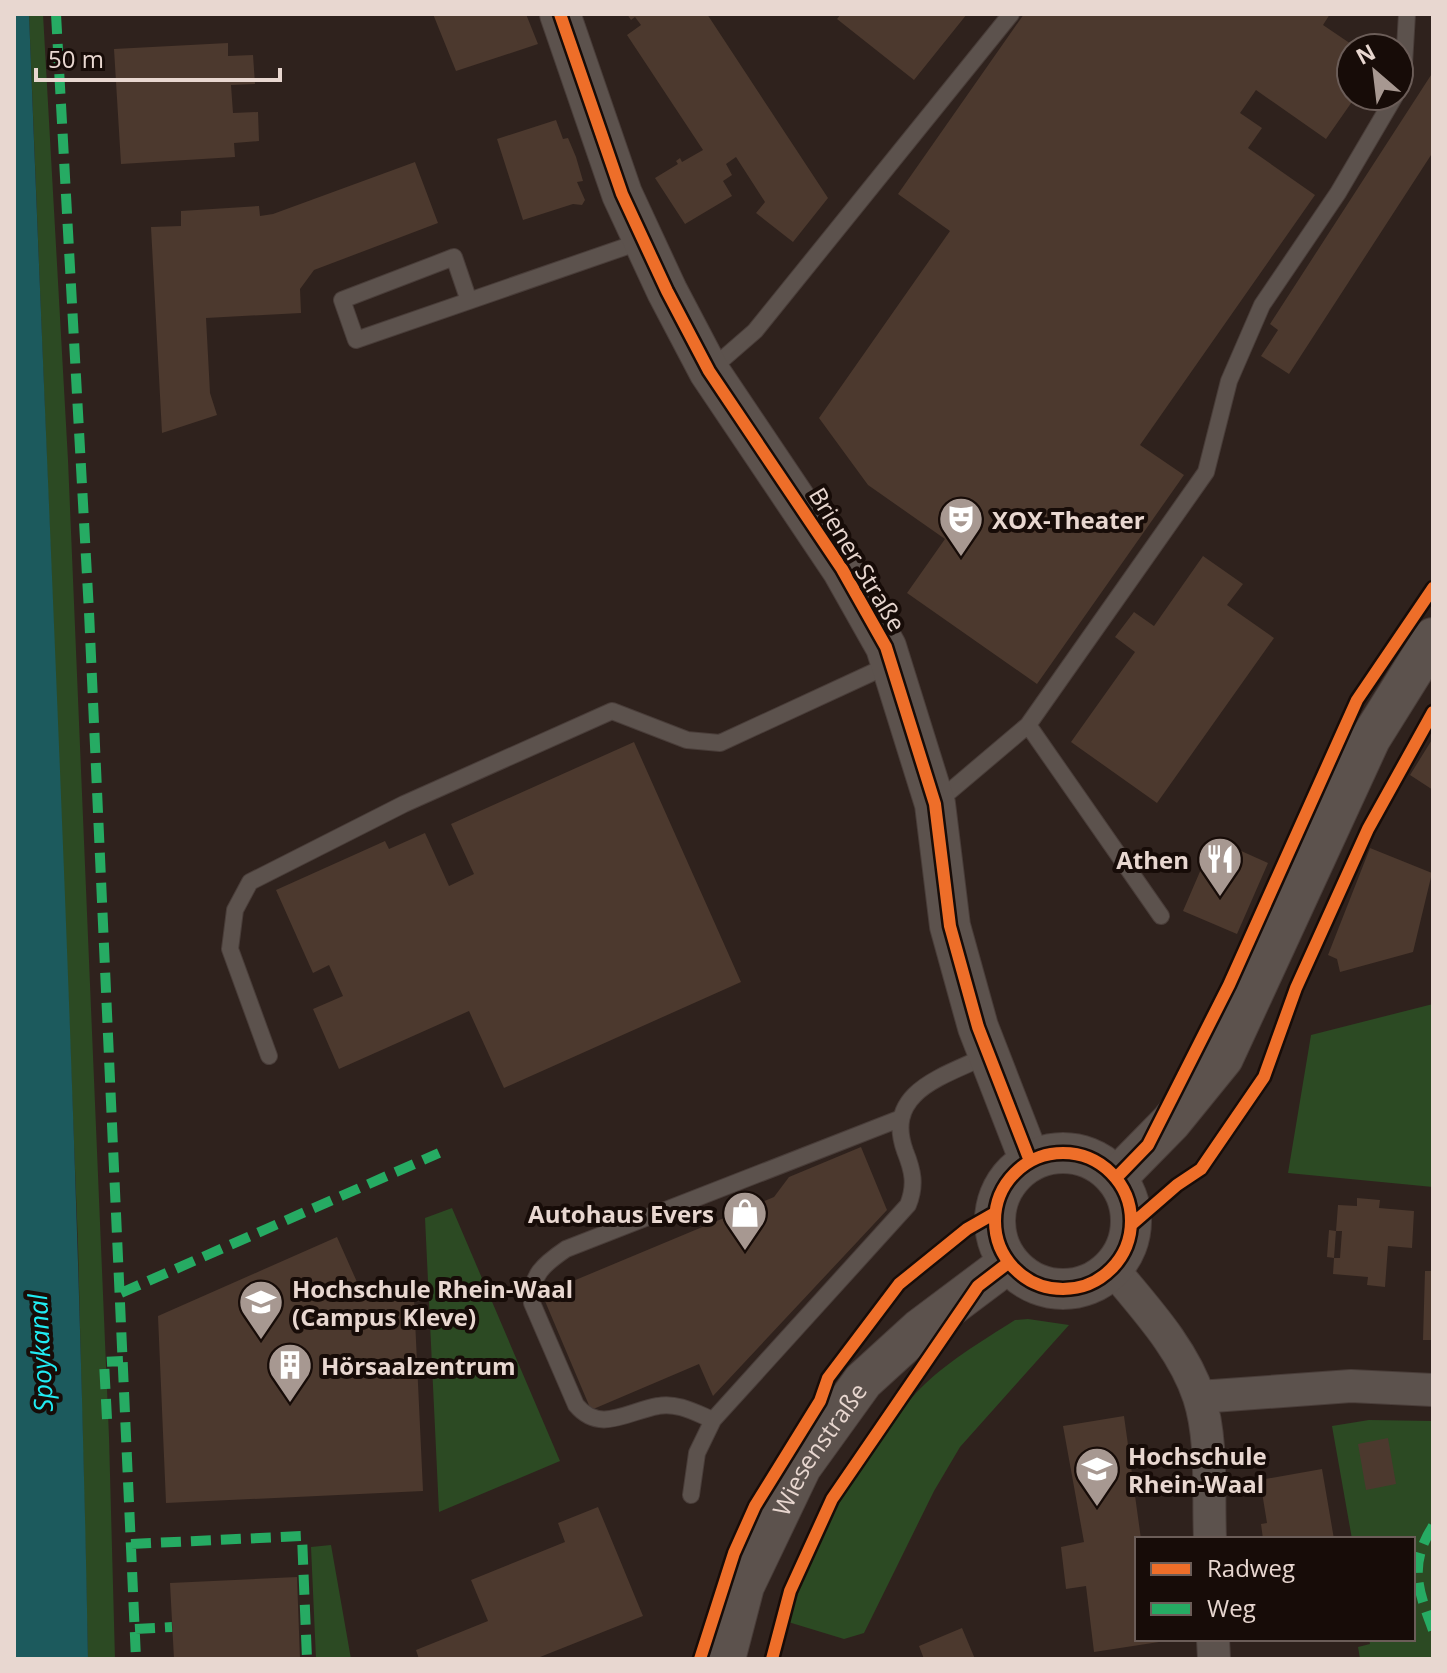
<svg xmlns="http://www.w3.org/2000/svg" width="1447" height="1673" viewBox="0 0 1447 1673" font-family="'Open Sans',sans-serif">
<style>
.green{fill:#2c4a23}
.water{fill:#1c5a5d}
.building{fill:#4c392e;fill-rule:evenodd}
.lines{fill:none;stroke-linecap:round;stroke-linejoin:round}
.service-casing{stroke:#493d39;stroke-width:18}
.minor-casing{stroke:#493d39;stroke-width:34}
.tertiary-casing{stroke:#493d39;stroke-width:42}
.service{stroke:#5c524d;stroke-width:16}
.minor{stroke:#5c524d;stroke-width:32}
.tertiary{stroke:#5c524d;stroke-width:40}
.quiet{stroke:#26ab63;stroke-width:10;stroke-dasharray:20 10;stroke-linecap:butt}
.cycleway-casing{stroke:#170c08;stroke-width:17}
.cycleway{stroke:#ee6e29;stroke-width:12}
.labels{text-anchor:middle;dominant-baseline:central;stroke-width:8;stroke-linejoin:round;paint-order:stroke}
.poi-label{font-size:24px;font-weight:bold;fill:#e8d7d0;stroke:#170c08;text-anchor:start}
.street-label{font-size:24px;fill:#e8d7d0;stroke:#170c08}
.water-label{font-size:26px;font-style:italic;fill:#21ebf3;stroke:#170c08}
</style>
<rect width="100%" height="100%" fill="#2f221d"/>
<path class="green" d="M29,14H43L68,460L109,1437L115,1659H88L78,1244Z
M1433,1004V1187L1288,1173L1311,1035Z
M452,1208L560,1461L439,1512L425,1218Z
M1028,1319L1069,1325L960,1447L934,1491L864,1633L844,1639L785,1621C813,1541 859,1456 916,1393C943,1364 982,1341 1015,1320Z
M1369,1420L1433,1421V1659H1360L1358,1647L1370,1644L1369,1639H1413V1539H1352L1332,1426Z
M331,1545L351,1659H316L311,1547Z"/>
<path class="water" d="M14,14H29C50,562 78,1110 88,1659H14Z"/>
<path class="building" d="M433,14H526L538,44L456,71Z
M627,14H707L828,198L793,242L756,213L765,202L736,157L726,164L732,175L723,181L732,196L685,224L655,178L678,164L676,161L680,158L682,162L703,150L627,35L641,25L635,17L631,20Z
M841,14H967L914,80L837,19Z
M1024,14H1330L1323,25L1357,48H1351V96H1356L1326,139L1256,90L1240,113L1262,128L1248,148L1315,195L1140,445L1184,475L1037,684L907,593L945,539L868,485L819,418L950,231L898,194Z
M228,43V56L253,55L255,84L231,85L233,113L258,112L259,141L234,143L235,157L121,164L114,49Z
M1433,72V152L1289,374L1261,356L1278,330L1270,324Z
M556,120L563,139L568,138L576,157L583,181L577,182L585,200L582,205L573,204L523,220L497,139Z
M415,162L438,223L314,270L300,289L301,313L206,318L210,393L217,415L162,433L151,227L181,226V211L259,206L260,216L273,214Z
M1203,556L1243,584L1227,605L1274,638L1157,803L1071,742L1135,652L1115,637L1134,612L1154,626Z
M1433,738V790L1410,775Z
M634,742L741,982L504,1088L469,1011L339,1069L313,1009L343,996L329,965L313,973L276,890L385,841L389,849L425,833L449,886L474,874L451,824Z
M1211,846L1227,853L1230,846L1268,863L1237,934L1183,911Z
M1370,848L1432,873L1413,952L1340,972L1337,959L1328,955Z
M861,1147L887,1210L713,1396L699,1364L591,1410L542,1294L774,1197L789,1177Z
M1357,1198L1380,1200L1379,1208L1414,1211L1412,1248L1388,1246L1385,1287L1367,1285L1368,1277L1333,1274L1334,1258L1327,1257L1329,1230L1336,1231L1338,1205L1357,1206ZM1336,1231H1342L1340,1258H1334Z
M337,1237L365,1300L414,1298L423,1491L166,1503L158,1316Z
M1425,1271H1433V1340H1423Z
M1124,1416L1141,1539H1137V1639L1159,1642L1094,1652L1086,1586L1066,1589L1061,1547L1084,1542L1063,1426Z
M1388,1438L1396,1484L1366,1490L1358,1444Z
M1322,1469L1334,1539H1263L1261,1524L1267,1523L1260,1480Z
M598,1507L643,1616L535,1659H419L416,1650L488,1621L471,1580L565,1542L558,1523Z
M297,1577L300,1659H174L170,1583Z
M962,1628L975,1659H924L919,1646Z"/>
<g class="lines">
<g class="service-casing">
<path id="service" d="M1399,89L1403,81L1407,14
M469,301L454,257L342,300L356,340L642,241
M709,371L755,331L1011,14
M1028,725L1161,916
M936,803L1028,725L1206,472L1229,381L1262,305L1338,193L1395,96
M269,1056L230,949L235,910L250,882L404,804L612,711L687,740L720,743L891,664
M713,1420C696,1413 677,1402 658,1406C628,1411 600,1434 576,1405L532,1303C530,1275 544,1264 566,1249L899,1119
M691,1495L697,1453L713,1420L908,1205C916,1185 913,1171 905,1151C883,1090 946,1076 990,1054"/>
</g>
<g class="minor-casing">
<path id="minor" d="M1112,1268C1144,1307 1183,1348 1199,1397C1213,1440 1208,1493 1210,1539
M1199,1397L1351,1386L1433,1390
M1213,1639L1214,1659"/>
</g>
<g class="tertiary-casing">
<g id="tertiary">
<path d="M560,14L622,194L667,291L709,371L842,569L886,647L935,804L950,926L978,1027L1030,1161"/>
<circle cx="1063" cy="1221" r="68"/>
<path d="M1116,1178L1171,1122L1223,1058L1370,739L1433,638"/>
<path id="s1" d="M725,1659L744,1586L801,1467L863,1381L920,1329L1008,1263"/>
</g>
</g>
<use href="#service" class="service"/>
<use href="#minor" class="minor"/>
<use href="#tertiary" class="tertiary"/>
<path class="quiet" d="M56,14L89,612L136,1659
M121,1293L439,1153
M107,1419L104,1362L123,1361
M1433,1526C1408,1565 1418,1590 1433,1630
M131,1544L302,1536L307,1659
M135,1629L172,1627"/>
<g class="cycleway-casing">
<path id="cycleway" d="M560,14L622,194L667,291L709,371L842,569L886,647L935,804L950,926L978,1027L1030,1161
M995 1221a68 68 0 1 1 136 0a68 68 0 1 1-136 0Z
M1116,1178L1148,1145L1229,985L1357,700L1433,588
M1131,1225L1177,1185L1201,1169L1264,1077L1296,988L1368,829L1433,712
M700,1659L734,1553L755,1506L820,1401L828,1378L899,1284L967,1229L995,1213
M772,1659L790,1591L832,1499L978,1286L1008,1263"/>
</g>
<use href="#cycleway" class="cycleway"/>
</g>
<defs>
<g id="theatre-pin" transform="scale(2.3)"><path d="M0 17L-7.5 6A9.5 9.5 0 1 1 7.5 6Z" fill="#a79891" stroke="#170c08"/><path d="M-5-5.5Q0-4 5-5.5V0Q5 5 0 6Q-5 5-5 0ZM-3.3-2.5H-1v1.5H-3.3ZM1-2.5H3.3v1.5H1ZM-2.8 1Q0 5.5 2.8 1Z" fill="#fff"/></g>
<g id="restaurant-pin" transform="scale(2.3)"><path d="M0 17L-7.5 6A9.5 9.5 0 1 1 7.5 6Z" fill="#a79891" stroke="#170c08"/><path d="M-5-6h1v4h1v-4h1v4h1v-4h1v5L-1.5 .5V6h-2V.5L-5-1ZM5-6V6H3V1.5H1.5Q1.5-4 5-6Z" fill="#fff"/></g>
<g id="shop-pin" transform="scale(2.3)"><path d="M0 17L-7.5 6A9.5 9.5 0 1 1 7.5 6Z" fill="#a79891" stroke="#170c08"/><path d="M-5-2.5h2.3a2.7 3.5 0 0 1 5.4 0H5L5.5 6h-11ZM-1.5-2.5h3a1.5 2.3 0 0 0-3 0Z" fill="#fff"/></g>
<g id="university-pin" transform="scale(2.3)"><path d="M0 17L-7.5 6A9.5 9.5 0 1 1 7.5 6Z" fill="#a79891" stroke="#170c08"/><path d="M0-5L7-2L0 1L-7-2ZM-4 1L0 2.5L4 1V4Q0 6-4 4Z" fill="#fff"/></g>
<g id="building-pin" transform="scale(2.3)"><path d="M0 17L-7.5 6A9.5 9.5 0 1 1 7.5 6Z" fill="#a79891" stroke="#170c08"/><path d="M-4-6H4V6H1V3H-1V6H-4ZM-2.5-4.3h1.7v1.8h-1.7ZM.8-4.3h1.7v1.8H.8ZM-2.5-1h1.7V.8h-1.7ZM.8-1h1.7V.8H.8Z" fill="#fff"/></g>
</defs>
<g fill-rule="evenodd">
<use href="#theatre-pin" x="961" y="519"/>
<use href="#restaurant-pin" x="1220" y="859"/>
<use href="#shop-pin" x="745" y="1213"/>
<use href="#university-pin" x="261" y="1302"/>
<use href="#building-pin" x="290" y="1365"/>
<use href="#university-pin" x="1097" y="1469"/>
</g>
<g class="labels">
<g class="poi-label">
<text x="992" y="519">XOX-Theater</text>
<text x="1189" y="859" text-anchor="end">Athen</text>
<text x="714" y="1213" text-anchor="end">Autohaus Evers</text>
<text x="292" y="1288">Hochschule Rhein-Waal<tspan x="292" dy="28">(Campus Kleve)</tspan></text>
<text x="321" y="1365">Hörsaalzentrum</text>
<text x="1128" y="1455">Hochschule<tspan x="1128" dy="28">Rhein-Waal</tspan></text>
</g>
<g class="street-label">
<text transform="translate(858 559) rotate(59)">Briener Straße</text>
<text stroke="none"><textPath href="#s1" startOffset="232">Wiesenstraße</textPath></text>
</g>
<g class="water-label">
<text transform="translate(40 1353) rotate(-93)">Spoykanal</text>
</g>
</g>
<rect width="1447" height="1673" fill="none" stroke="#e8d7d0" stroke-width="32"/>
<rect x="1135" y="1537" width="280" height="104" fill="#170c08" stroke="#6b5d58" stroke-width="2"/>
<rect x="1151" y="1563" width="40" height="12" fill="#ee6e29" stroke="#6b5d58" stroke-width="2"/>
<text x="1207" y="1577" font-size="24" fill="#e8d7d0">Radweg</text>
<rect x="1151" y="1603" width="40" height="12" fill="#26ab63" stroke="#6b5d58" stroke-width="2"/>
<text x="1207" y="1617" font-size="24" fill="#e8d7d0">Weg</text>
<g transform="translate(1375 72) rotate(332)"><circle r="38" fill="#170c08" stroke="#6b5d58" stroke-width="2"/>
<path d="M0-6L14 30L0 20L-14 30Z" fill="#a79891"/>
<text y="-12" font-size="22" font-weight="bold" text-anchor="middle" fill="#e8d7d0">N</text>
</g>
<path d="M36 68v12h244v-12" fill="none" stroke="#e8d7d0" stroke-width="4"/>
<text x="48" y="68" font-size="24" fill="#e8d7d0" stroke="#170c08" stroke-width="6" paint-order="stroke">50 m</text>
</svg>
